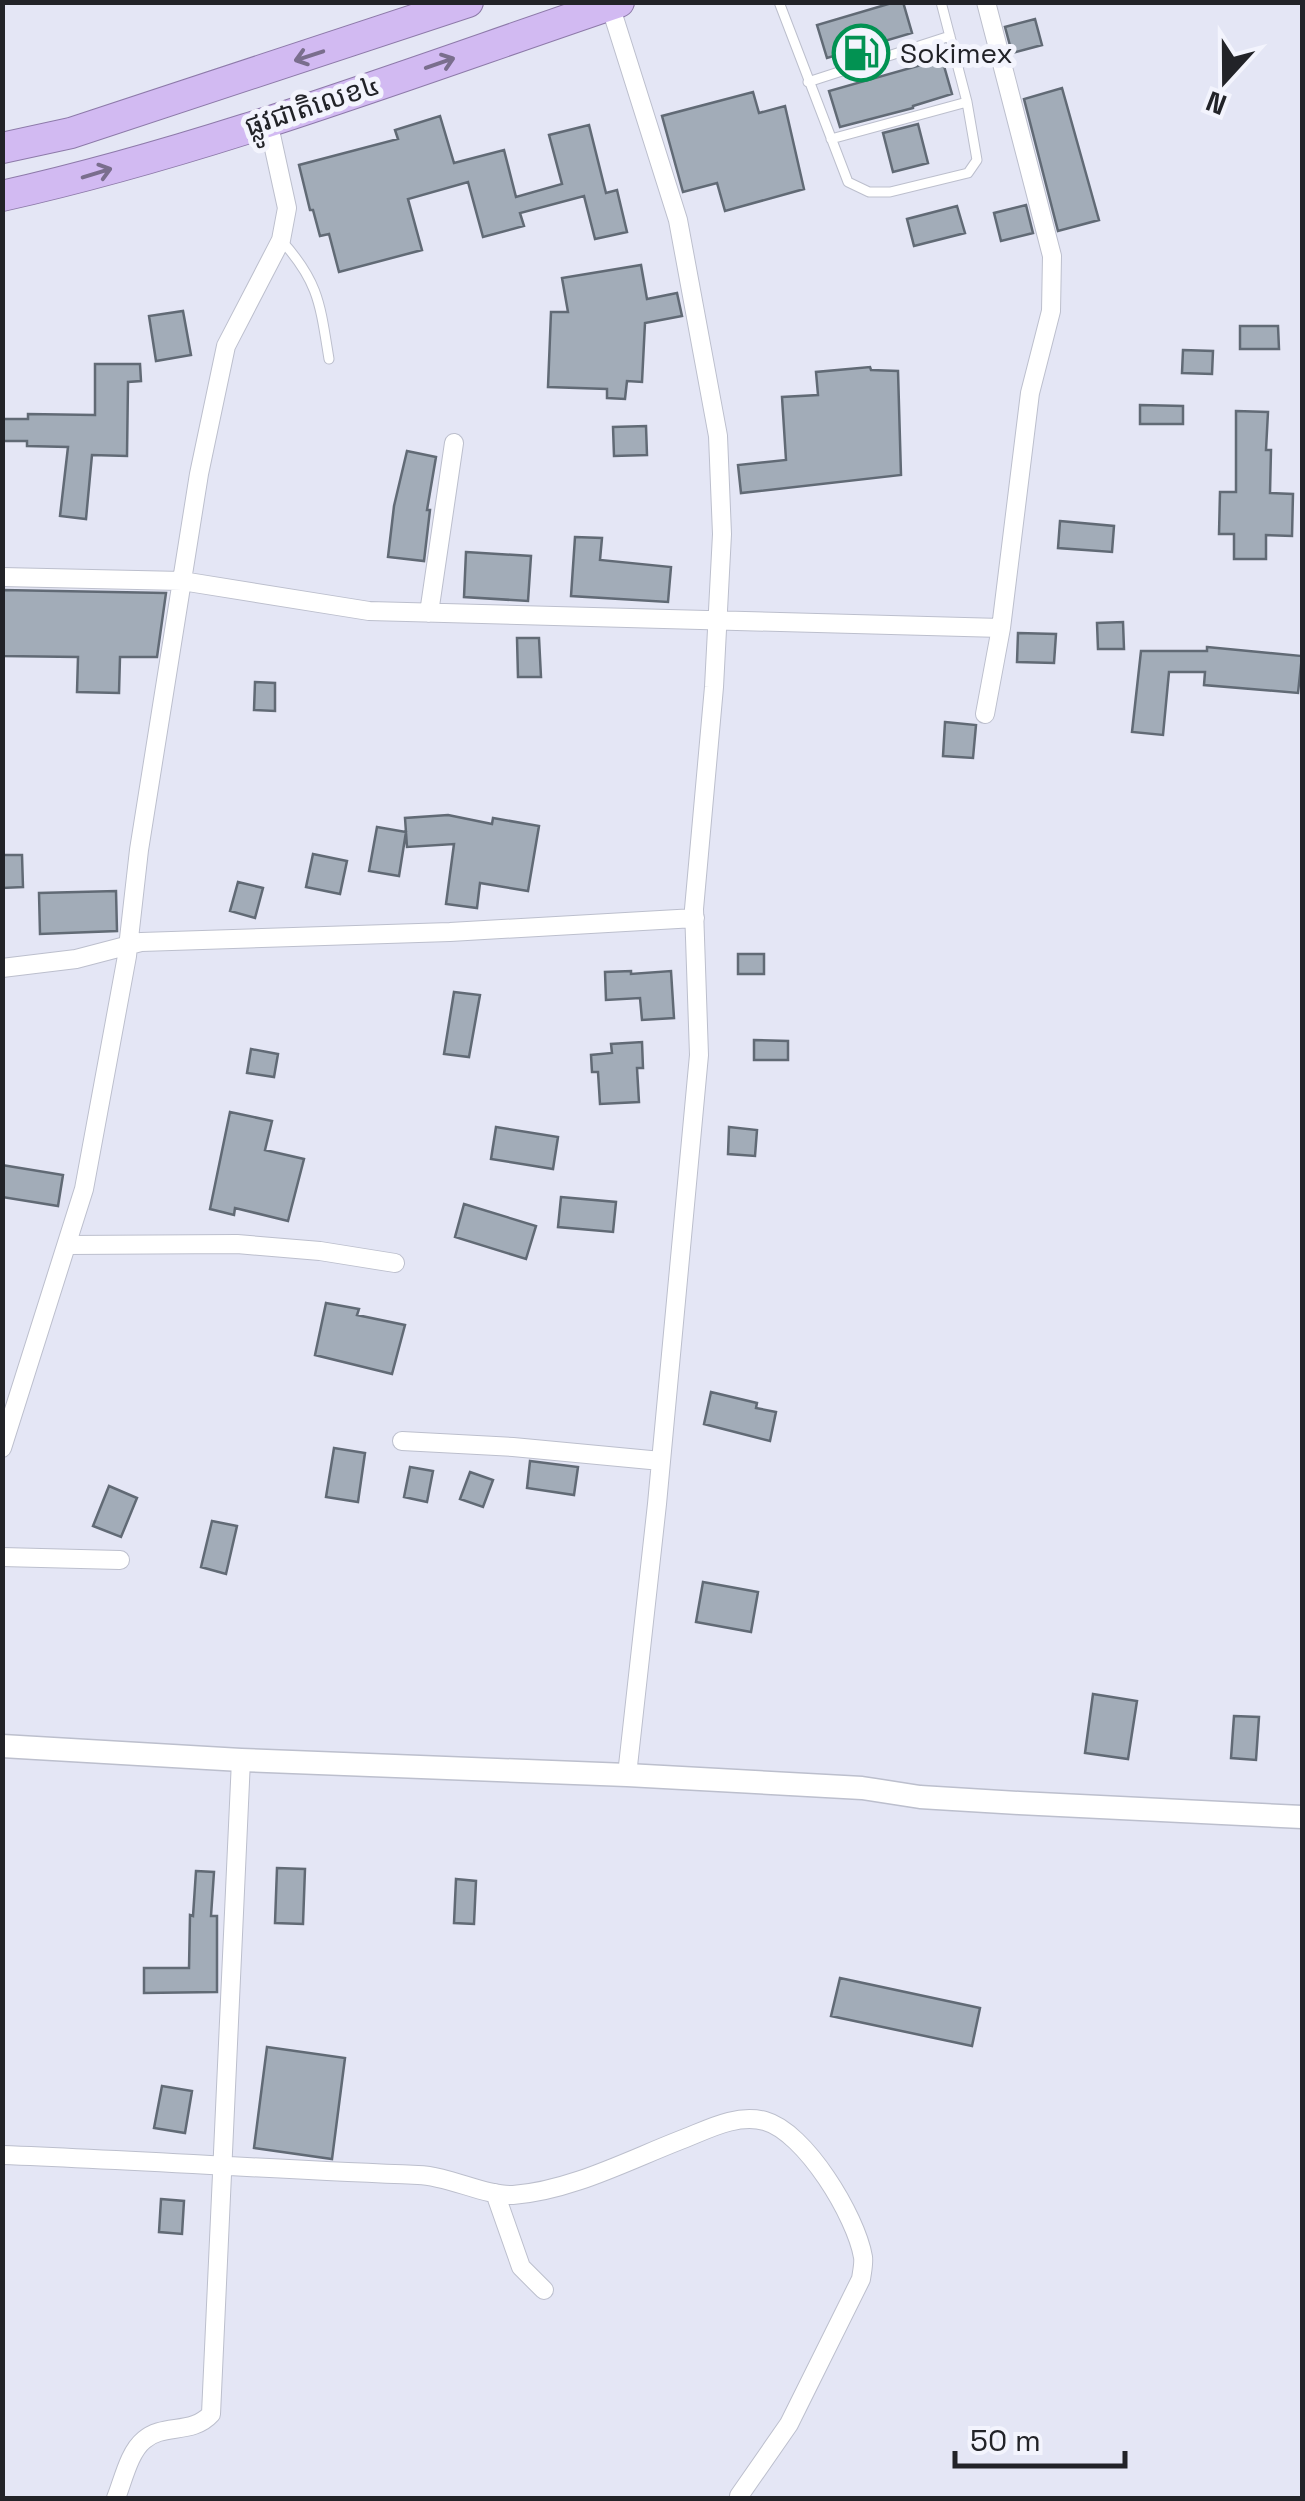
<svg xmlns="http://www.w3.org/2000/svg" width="1305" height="2501" viewBox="0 0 1305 2501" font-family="'Space Grotesk','Noto Sans Khmer',sans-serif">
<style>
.building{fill:#a2acb8;stroke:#616a75;stroke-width:2.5}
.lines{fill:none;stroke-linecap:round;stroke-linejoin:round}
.service-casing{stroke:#bcbfcd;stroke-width:11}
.minor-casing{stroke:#bcbfcd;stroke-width:20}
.tertiary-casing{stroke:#bcbfcd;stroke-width:25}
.trunk-casing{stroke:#8d7aa9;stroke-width:32}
.service{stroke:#fff;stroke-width:9}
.minor{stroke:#fff;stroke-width:18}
.tertiary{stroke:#fff;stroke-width:22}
.trunk{stroke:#d2baf2;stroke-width:30}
.oneway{stroke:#7a6e8d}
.labels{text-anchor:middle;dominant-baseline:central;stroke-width:10;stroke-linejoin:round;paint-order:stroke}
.poi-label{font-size:28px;fill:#222328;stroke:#f3f4fd;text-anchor:start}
.street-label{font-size:28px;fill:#222328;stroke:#f3f4fd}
</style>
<rect width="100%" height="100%" fill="#e4e6f5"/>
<path class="building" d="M895,2H903L912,33L827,58L817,25Z
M1035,19L1042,45L1012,53L1005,27Z
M942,59L952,94L913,106V108L840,127L829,91Z
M1062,88L1099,220L1058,231L1024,99Z
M753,92L759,113L785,106L804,189L725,211L717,183L683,192L662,116Z
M440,116L454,163L504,150L516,197L562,184L549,135L589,125L606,193L617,190L627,232L595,239L584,196L520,213L524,226L483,237L468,182L408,199L422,250L339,272L329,234L320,236L313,210H310L299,165L398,139L395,130Z
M918,124L928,163L893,172L883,133Z
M1026,205L1033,233L1001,241L994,213Z
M957,206L965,233L914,246L907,219Z
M641,265L647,299L677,293L682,316L645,323L642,382L627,381L625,399L607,398V389L548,387L551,312H568L562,278Z
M183,311L191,355L156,361L149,316Z
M1240,326H1278L1279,349H1240Z
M1183,350L1213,351L1212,374L1182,373Z
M95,364H140L141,381L128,382L127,456L92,455L86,519L60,516L68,447L27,446V441H2V419H28V414L95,415Z
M870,367L871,370L898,371L901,475L741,493L738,465L786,460L782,397L818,395L816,372Z
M1140,405L1183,406V424H1140Z
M1236,411L1268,412L1266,450H1271L1270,493L1293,494L1292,536L1266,535V559H1234V534H1219L1220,492H1236Z
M646,426L647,455L614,456L613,427Z
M407,451L436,457L427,510H430L424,561L388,557L394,506Z
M1060,521L1114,526L1112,552L1058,548Z
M575,537L602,538L600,560L671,567L668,602L571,596Z
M466,552L531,556L528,601L464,597Z
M2,590L166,593L157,657H120L119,693L77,692L78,657L2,656Z
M1123,622L1124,649H1098L1097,623Z
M1018,633L1056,634L1054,663L1017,662Z
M517,638H539L541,677H518Z
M1207,647L1302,656L1298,693L1204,685L1205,672H1169L1163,735L1132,732L1141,651H1207Z
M255,682L275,683V711L254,710Z
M945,722L976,725L973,758L943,756Z
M448,815L492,824L493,818L539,826L528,891L480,883L477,908L446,904L454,844L407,847L405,818Z
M377,827L406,832L399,876L369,871Z
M313,854L347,861L340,894L306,887Z
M2,855H22L23,887L2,888Z
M238,882L263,888L255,918L230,911Z
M116,891L117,931L40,934L39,893Z
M738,954H764V974H738Z
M631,971V974L671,971L674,1018L642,1020L640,998L606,1000L605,972Z
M454,992L480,995L469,1057L444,1054Z
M754,1040L788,1041V1060H754Z
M642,1042L643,1068H637L639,1102L600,1104L598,1072H592L591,1055L612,1053L611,1044Z
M251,1049L278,1054L274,1077L247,1073Z
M230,1112L272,1121L265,1150L304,1159L288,1221L235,1208L234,1215L210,1209Z
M496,1127L558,1137L553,1169L491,1159Z
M729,1127L757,1130L755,1156L728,1154Z
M2,1165L63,1175L58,1206L2,1197Z
M561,1197L616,1202L613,1232L558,1227Z
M464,1204L536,1226L526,1259L455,1237Z
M326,1303L359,1309L357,1315L405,1325L392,1374L315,1355Z
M711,1392L757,1403L756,1408L776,1412L770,1441L704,1424Z
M334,1448L365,1453L358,1502L326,1497Z
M530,1461L578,1467L574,1495L527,1488Z
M410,1467L433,1471L427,1502L404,1497Z
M470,1472L493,1480L483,1507L460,1499Z
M109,1486L137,1498L121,1537L93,1526Z
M212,1521L237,1526L226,1574L201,1567Z
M703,1582L758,1592L751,1632L696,1622Z
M1093,1694L1137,1701L1128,1759L1085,1753Z
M1234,1716L1259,1717L1256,1760L1231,1758Z
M277,1868L305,1869L303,1924L275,1923Z
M196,1871L214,1872L211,1916H217V1992L144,1993V1968H189L190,1915L193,1916Z
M456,1879L476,1881L474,1924L454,1923Z
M840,1978L980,2008L972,2046L831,2016Z
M267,2047L345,2058L332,2159L254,2148Z
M162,2086L192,2091L185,2133L154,2128Z
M161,2199L184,2201L182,2234L159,2232Z"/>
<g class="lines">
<g class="service-casing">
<path id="service" d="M779,2L848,182L869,192H890L968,173L977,160L967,102L941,2
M808,82L950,36
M831,139L967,102
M281,240C319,282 320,304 329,359"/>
</g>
<g class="minor-casing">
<path id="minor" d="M610,5L678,220L718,436L722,534L714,687L694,909L699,1055L657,1504L627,1775
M2,577L182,581L369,611L1001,628
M429,613L454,443
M985,714L1001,628L1030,393L1051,311L1052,256L986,2
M2,968L76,959L141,942L450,932L695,918
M68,1245L237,1244L320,1251L395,1263
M402,1441L513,1447L661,1461
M2,1448L84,1189L127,956L139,850L199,474L226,346L281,240L287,208L268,121
M2,1557L120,1560
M2,2155C141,2160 279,2170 418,2175C449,2176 485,2196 513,2195C569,2191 627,2161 678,2141C705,2131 735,2113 765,2121C805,2132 856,2216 863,2257C864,2263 862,2272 861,2279L789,2424L739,2496
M495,2193L521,2267L544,2290
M116,2498C123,2481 129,2452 144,2440C163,2423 192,2435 211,2414L241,1760"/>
</g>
<g class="tertiary-casing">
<path id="tertiary" d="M2,1746L241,1760L627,1775L862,1788L920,1797L1019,1803L1302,1817"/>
</g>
<g class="trunk-casing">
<path id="trunk" d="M2,148L71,133L468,2
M2,196C212,149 415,71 619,2"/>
</g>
<use href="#service" class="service"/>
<use href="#minor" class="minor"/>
<use href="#tertiary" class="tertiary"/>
<use href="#trunk" class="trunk"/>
</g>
<defs><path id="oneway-shaft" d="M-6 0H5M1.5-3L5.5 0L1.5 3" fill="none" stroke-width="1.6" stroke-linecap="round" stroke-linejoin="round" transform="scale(2.5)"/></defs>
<g class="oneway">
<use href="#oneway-shaft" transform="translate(309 56) rotate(162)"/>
<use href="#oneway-shaft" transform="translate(440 63) rotate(-19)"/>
<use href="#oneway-shaft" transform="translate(97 173) rotate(-17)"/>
</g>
<defs>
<g id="fuel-ring" transform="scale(2.875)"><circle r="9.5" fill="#f3f4fd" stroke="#029252" stroke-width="1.5"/><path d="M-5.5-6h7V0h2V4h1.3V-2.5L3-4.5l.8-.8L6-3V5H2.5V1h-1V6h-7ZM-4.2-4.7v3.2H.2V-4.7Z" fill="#029252"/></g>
</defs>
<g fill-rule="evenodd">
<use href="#fuel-ring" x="861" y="53"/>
</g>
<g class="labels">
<g class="poi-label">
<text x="900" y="53">Sokimex</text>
</g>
<g class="street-label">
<text transform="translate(312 105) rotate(-18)">ផ្លូវជាតិលេខ៤</text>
</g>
</g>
<rect width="1305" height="2501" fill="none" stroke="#222328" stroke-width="10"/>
<g transform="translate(1225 80) rotate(201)" stroke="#f3f4fd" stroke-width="8" paint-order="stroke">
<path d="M0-8L18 38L0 25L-18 38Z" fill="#222328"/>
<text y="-15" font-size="28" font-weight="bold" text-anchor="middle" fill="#222328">N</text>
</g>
<path d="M955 2451v15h170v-15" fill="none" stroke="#222328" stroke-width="5"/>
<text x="970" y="2451" font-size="30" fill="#222328" stroke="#f3f4fd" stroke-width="8" paint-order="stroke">50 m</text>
</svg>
